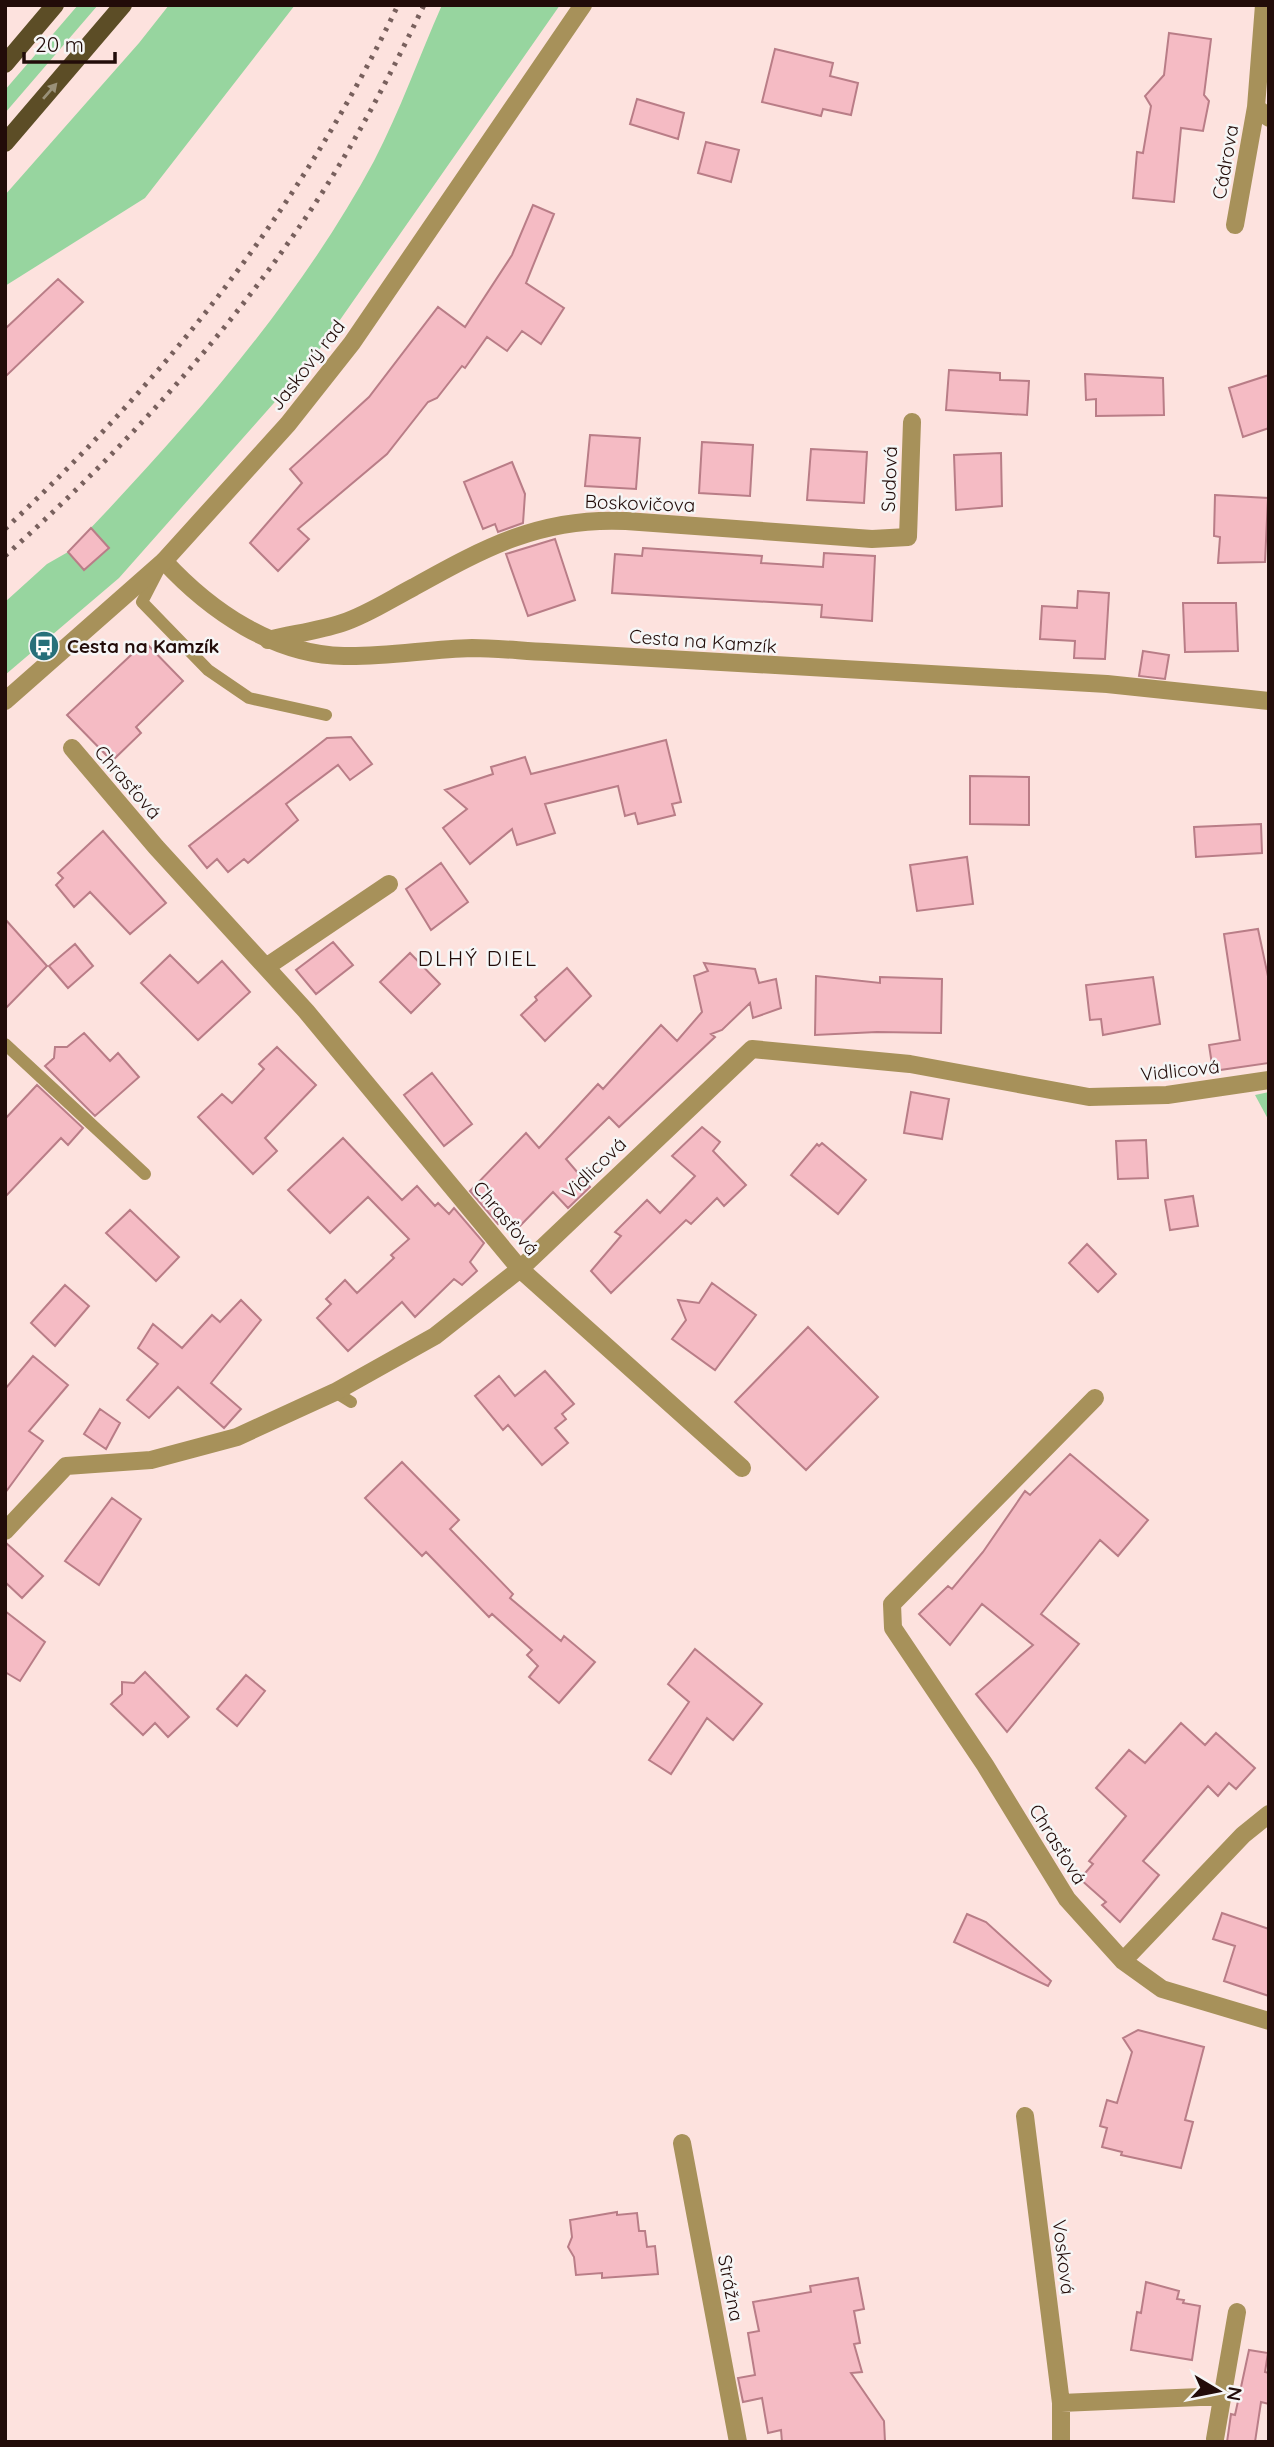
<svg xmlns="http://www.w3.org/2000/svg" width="1274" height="2447" viewBox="0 0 1274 2447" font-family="Quicksand,sans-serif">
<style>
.green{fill:#97d59f}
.building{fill:#f5bbc4;stroke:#b97d87;stroke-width:2}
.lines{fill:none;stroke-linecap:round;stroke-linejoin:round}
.service{stroke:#a7915a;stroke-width:12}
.minor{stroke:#a7915a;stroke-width:18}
.tertiary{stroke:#a7915a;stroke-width:18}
.primary{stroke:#5c4d26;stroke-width:18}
.rail{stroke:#78605d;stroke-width:5;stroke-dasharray:3.5 7;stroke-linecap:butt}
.oneway{fill:#9a9179}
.labels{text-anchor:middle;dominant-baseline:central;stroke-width:5;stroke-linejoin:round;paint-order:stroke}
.street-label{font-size:19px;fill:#220c09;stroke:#f6f6f6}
.poi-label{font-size:19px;font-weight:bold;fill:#220c09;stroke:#f6f6f6;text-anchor:start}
.neighbourhood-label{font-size:21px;letter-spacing:2px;fill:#220c09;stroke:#f6f6f6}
</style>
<rect width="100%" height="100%" fill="#fde2de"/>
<path class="green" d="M78,5H98L5,113V90Z
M169,5H295L145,198L5,286V195L139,43Z
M442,5H560L312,360L119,578L5,675V602L47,564L68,552C181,434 296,306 374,161C400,111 419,57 442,5Z
M1269,1092V1121L1255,1095Z"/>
<path class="building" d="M1169,33L1211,39L1204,95L1209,101L1203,131L1181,128L1174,202L1133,198L1137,152L1143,153L1151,106L1145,96L1164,75Z
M775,49L833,63L830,76L858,83L851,115L823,109L821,116L762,102Z
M637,99L684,113L678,139L630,124Z
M706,142L739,150L731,182L698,173Z
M533,205L554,214L526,283L564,308L541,344L522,331L507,351L487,337L465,368L462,366L437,398L428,402L387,454L298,529L309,539L278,571L250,543L302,483L290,469L369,397L438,307L465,327L512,255Z
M58,279L83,302L5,377V329Z
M949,370L1000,373V380L1029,381L1027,415L946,410Z
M1085,374L1163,378L1164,415L1096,416V399L1086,400Z
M1269,375V428L1243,437L1229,388Z
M590,435L640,438L636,489L585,486Z
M702,442L753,445L750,496L699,493Z
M811,449L867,452L864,503L807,500Z
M1001,453L1002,506L956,510L954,455Z
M512,462L525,494L523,523L498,532L495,524L483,529L464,482Z
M1215,495L1268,498L1265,562L1218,563L1220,537L1214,536Z
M91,528L109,548L84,570L68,552Z
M555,539L575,600L528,616L506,554Z
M643,548L762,556L761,563L823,567L824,553L875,556L872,621L821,617L822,605L612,593L615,554L642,556Z
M1078,591L1109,593L1105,659L1074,658L1075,641L1040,639L1042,606L1077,608Z
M1183,603H1236L1238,651L1185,652Z
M145,642L183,681L136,727L141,733L112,761L67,715Z
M1143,651L1169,655L1165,679L1139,676Z
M351,737L372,764L350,780L338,765L286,804L298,820L248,863L244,859L228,872L217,859L207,868L189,846L327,738Z
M666,740L681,802L672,804L675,815L638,824L635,813L625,816L618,786L545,804L555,833L517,845L512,829L470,864L443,828L467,809L445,790L493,774L491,767L525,757L531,774Z
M970,776L1029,777V825L970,824Z
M1261,824L1262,853L1196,857L1194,827Z
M103,831L166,903L130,934L90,892L74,907L56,885L63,878L58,873Z
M967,857L973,904L917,911L910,865Z
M441,863L468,902L431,930L406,889Z
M5,919L47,966L5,1009Z
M1258,929L1269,981V1063L1213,1071L1209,1045L1240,1040L1224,934Z
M333,942L353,965L316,994L296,970Z
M75,944L93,966L68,988L49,966Z
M410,953L440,984L411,1013L380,982Z
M170,955L198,983L222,961L250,992L198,1040L141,983Z
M704,963L755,969L759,983L776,979L781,1008L753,1018L750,1003L722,1030L711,1034L715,1037L619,1127L609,1117L566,1159L590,1187L568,1208L553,1192L517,1229L504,1216L498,1224L470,1191L526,1133L539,1148L598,1084L603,1089L661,1025L677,1041L702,1012L694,976L708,971Z
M567,968L591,996L545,1041L521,1015L537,1000L535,997Z
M816,976L880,983V977L942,979L941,1033L877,1032L815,1035Z
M1153,977L1160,1024L1103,1035L1101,1019L1090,1020L1086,985Z
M84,1033L110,1061L118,1053L139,1077L95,1116L45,1066L54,1058L55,1047H67Z
M277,1047L316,1085L265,1138L277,1151L253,1174L198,1117L222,1094L232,1103L264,1069L259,1064Z
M432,1073L472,1124L444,1146L404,1095Z
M37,1085L83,1128L68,1145L61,1138L5,1197V1119Z
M911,1092L949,1099L942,1139L904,1133Z
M702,1127L720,1142L713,1151L746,1185L724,1206L717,1198L691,1224L686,1220L611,1293L591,1271L621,1236L615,1232L647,1200L660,1213L695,1176L672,1156Z
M343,1138L402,1200L417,1186L435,1206L438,1203L449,1214L454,1208L484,1243L470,1262L477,1271L462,1285L454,1279L415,1317L402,1302L348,1351L317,1318L331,1304L326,1299L345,1280L357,1293L394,1258L391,1255L409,1239L368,1197L330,1233L288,1190Z
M1146,1140L1148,1178L1118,1179L1116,1141Z
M822,1143L866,1180L838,1214L791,1175L817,1144L819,1146Z
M1193,1196L1198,1226L1170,1230L1165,1200Z
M130,1210L179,1257L156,1281L106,1233Z
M1087,1244L1116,1274L1098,1292L1069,1263Z
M712,1283L756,1315L715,1370L672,1339L686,1320L678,1300L699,1303Z
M65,1285L89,1306L55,1346L31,1323Z
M241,1300L261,1320L211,1383L241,1409L224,1428L178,1387L149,1418L127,1400L158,1364L138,1348L153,1324L182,1348L212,1315L220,1322Z
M808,1327L878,1397L806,1470L735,1402Z
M33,1356L68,1385L29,1431L43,1441L5,1493V1389Z
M545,1371L574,1404L562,1414L566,1419L555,1428L568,1443L542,1465L508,1425L503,1430L475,1396L499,1376L515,1396Z
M100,1409L120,1423L106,1449L84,1434Z
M1070,1454L1148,1520L1118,1556L1100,1540L1041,1614L1079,1644L1007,1732L976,1694L1033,1645L982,1604L950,1645L919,1614L948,1586L952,1589L983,1552L1025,1491L1030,1495Z
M402,1462L459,1520L450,1529L513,1594L510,1598L561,1641L564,1636L595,1662L559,1703L529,1677L538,1666L527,1655L532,1650L492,1614L489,1617L426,1552L422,1556L365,1498Z
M112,1498L141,1519L99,1585L65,1561Z
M5,1542L43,1576L22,1598L5,1582Z
M5,1611L45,1642L20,1681L5,1672Z
M695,1649L762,1704L733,1740L707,1718L671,1774L649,1760L689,1702L668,1684Z
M145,1672L189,1717L168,1737L155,1723L143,1735L111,1704L122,1694V1682L134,1683Z
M246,1675L265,1691L237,1726L217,1709Z
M1181,1723L1205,1745L1216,1733L1255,1768L1236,1789L1229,1783L1218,1796L1208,1786L1143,1861L1159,1875L1120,1922L1102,1905L1106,1902L1080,1879L1093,1864L1089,1861L1126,1816L1096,1788L1129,1750L1145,1763Z
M1222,1913L1269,1929V1996L1224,1981L1235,1946L1213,1939Z
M967,1914L986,1922L1051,1981L1048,1986L954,1942Z
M1138,2030L1204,2047L1185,2120L1193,2122L1181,2168L1121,2155L1122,2152L1102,2147L1107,2128L1100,2126L1107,2100L1117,2103L1132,2052L1123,2038Z
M617,2212V2215L637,2213L639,2231H645L647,2247L655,2246L658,2274L602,2278V2273L576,2275L574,2257L568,2247L572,2237L570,2220Z
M858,2278L864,2309L854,2311L860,2343L854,2344L862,2372L851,2373L884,2421L885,2442H782L781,2430L768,2433L762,2398L743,2402L738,2378L755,2375L748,2333L759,2331L753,2302L811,2292L810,2286Z
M1146,2282L1179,2291L1177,2299L1184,2300L1183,2303L1200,2306L1192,2360L1131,2350L1137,2312L1141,2313Z
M1249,2350L1268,2353L1265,2372L1269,2373V2404L1261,2402L1255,2442H1227L1231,2414L1235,2415Z"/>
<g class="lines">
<path class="service" d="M158,571L142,602L208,670L249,698L326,715
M5,1044L145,1174
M335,1392L351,1402"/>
<path class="minor" d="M1256,107L1264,5
M1235,225L1256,107L1269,118
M164,561C210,611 274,655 344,656C387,657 429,649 472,648C497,648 523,651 547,652L1107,684L1269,701
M268,640C292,634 318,631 342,623C367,615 391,599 414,587C486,547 541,517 626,521L872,539L908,537L912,422
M72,748L156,847L306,1011L520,1269L742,1468
M266,967L389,884
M1095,1398L892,1604L893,1628L985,1765L1067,1899L1123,1961L1162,1989L1269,2021
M5,1531L66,1466L151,1460L237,1437L335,1392L435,1336L520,1269L752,1049L910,1064L1089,1097L1167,1095L1269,1080
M1123,1961L1243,1835L1269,1814
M1025,2116L1061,2403V2442
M682,2143L738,2442
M1061,2403L1223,2396
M1215,2439L1237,2312"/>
<path class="tertiary" d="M5,701L164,561L288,424L352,343L583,5"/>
<path class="primary" d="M5,64L55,5
M5,143L123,5"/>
<path class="rail" d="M5,529C167,378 302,206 398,5
M5,556C116,457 218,346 302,223C349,155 388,80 424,5"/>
</g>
<defs><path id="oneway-solid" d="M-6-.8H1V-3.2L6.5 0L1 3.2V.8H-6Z" transform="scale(1.75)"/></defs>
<use class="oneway" href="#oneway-solid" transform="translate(50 91) rotate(-49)"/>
<defs>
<g id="bus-disc" transform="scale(1.575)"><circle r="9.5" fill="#27707a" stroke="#f6f6f6"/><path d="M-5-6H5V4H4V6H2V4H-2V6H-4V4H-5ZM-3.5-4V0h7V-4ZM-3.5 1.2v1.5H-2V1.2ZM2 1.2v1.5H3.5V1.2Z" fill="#fff"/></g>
</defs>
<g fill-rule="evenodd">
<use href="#bus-disc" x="44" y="646"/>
</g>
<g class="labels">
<g class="street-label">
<text transform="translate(1225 162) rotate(-80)">Cádrova</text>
<text transform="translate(307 365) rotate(-52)">Jaskový rad</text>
<text transform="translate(889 479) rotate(-88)">Sudová</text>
<text transform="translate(640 503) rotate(2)">Boskovičova</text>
<text transform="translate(703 641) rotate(4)">Cesta na Kamzík</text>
<text transform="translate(128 782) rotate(49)">Chrasťová</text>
<text transform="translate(1180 1070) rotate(-6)">Vidlicová</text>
<text transform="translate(594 1168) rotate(-44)">Vidlicová</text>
<text transform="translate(506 1218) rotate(50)">Chrasťová</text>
<text transform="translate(1058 1844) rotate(58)">Chrasťová</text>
<text transform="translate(1064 2257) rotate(83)">Vosková</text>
<text transform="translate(731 2288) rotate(79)">Strážna</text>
</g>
<g class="poi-label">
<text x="67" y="646">Cesta na Kamzík</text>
</g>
<g class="neighbourhood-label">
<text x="478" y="958">DLHÝ DIEL</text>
</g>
</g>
<rect width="1274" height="2447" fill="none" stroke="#220c09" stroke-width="14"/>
<g transform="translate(1218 2391) rotate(100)" stroke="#f6f6f6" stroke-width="5" paint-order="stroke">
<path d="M0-5L12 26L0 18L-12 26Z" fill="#220c09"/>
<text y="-10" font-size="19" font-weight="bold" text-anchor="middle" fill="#220c09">N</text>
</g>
<path d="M24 52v10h91v-10" fill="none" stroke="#220c09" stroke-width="3.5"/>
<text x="35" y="52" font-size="21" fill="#220c09" stroke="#f6f6f6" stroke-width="5" paint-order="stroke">20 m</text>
</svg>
